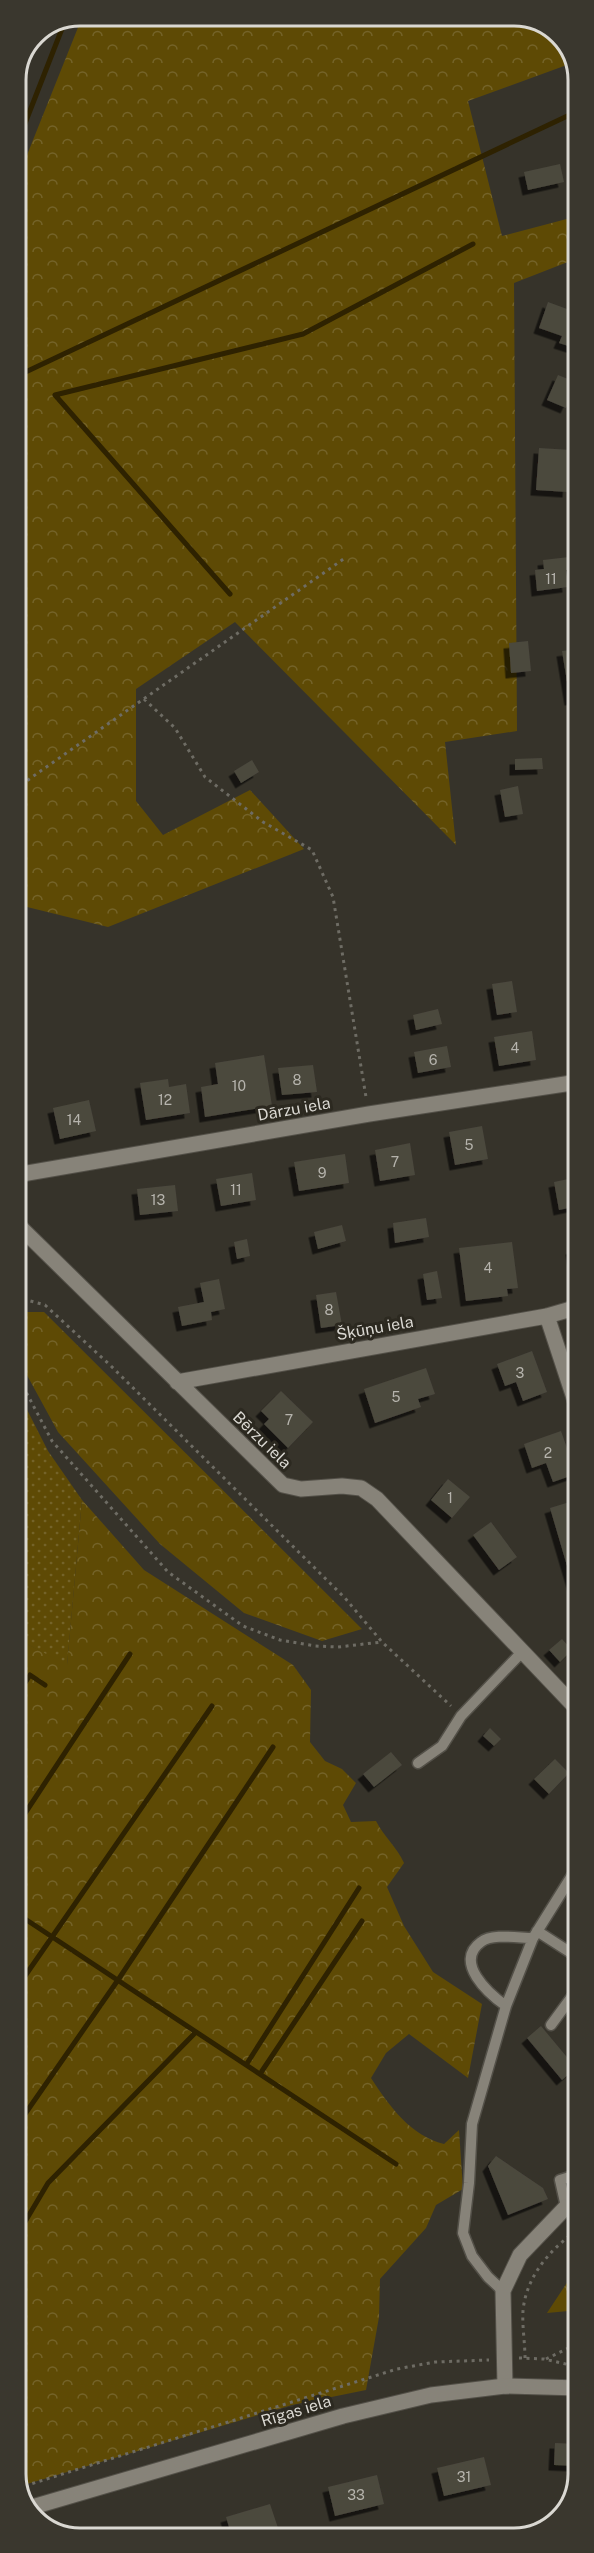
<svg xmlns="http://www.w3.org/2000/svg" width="594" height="2553" viewBox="0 0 594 2553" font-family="'Public Sans',sans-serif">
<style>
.grass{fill:url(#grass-dots)}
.forest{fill:url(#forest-crowns)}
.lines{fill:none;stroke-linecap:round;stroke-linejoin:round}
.stream{stroke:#2e2201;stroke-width:5}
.building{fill:#4b483e;filter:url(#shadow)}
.service-casing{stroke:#535048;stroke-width:13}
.minor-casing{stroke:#535048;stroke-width:17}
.secondary-casing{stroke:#535048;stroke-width:17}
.path{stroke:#6e6c64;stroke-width:3;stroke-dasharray:3 4.5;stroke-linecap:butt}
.service{stroke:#878379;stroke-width:10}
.minor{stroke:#878379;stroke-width:15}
.secondary{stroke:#878379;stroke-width:15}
.labels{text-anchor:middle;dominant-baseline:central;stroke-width:6;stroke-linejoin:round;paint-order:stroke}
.number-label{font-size:14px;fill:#b6b4ad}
.street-label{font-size:16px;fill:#dad8d2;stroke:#2c2920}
.rim{fill:none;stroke:#dad8d2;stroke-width:3}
</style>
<defs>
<pattern id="grass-dots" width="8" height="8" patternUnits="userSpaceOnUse" patternTransform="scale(1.5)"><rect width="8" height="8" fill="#5e4a05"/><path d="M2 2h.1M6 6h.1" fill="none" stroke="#746329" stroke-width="1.8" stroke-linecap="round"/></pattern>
<pattern id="forest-crowns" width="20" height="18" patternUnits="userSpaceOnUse" patternTransform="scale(1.5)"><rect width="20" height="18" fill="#5e4a05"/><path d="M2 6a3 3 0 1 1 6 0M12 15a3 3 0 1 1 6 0" fill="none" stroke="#746329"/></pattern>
<filter id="shadow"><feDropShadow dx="-5.5" dy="5.5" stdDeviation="0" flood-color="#0009"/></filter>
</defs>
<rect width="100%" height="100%" fill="#36332a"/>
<path class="grass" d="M16,1388L48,1451L82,1500L67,1666L16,1638Z"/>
<path class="forest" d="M83,15L522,16L560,34L575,62L468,101L502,236L578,216V258L514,283L517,731L445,742L456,845L235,622L136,689V801L163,835L250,790L304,849L108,927L15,904V185Z
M16,1312H44L362,1629L322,1641L244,1613L160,1544L58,1432L16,1355Z
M82,1500L144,1570L293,1665L311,1690L310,1742L325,1761L342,1769L356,1783L343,1805L351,1822L376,1821C384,1837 397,1847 404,1863L387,1887L404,1926L433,1972L482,2004L468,2078L409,2034L386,2053L371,2078C389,2106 411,2136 444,2144L459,2130L463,2189L436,2205L426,2228L380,2279L379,2317L366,2390L292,2405L17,2487L16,1638L67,1665Z
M579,2265V2310L547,2313L578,2266Z"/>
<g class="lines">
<path class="stream" d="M15,149L65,21
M15,377L578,111
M230,594L55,395L303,334L473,244
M16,1697L30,1675L45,1685
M16,1827L130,1654
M16,1913L396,2164
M16,1989L212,1706
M246,2065L359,1888
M260,2074L362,1921
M16,2127L118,1980L273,1747
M16,2237L48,2183L196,2032"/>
</g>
<path class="building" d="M560,164L564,182L528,190L524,172Z
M548,302L578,313V349L559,343L562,336L539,328Z
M558,375L578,383L566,408L547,400Z
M539,448L571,450L568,492L536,490Z
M578,556V569L566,570L568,587L537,591L535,570L544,569L543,560Z
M528,641L531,671L511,673L509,643Z
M578,649V699L570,700L562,651Z
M542,758L543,769L515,770V759Z
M252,760L259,772L241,783L234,771Z
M518,786L523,814L505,817L500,790Z
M512,981L517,1012L497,1015L492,984Z
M438,1009L442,1024L416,1030L413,1015Z
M532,1031L536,1060L499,1066L494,1037Z
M447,1046L451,1067L418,1073L414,1052Z
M264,1055L272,1106L205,1117L201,1087L218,1084L215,1063Z
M313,1065L317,1092L282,1095L278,1068Z
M168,1079L169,1087L186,1084L190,1113L146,1120L140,1083Z
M89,1100L96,1131L60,1139L53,1108Z
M482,1126L488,1159L455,1165L449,1132Z
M410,1143L415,1175L380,1181L375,1150Z
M345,1154L349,1183L299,1191L294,1162Z
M252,1173L256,1200L221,1206L216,1179Z
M578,1177V1206L559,1210L554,1182Z
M175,1185L178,1211L140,1215L137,1189Z
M426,1218L429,1237L395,1243L393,1223Z
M342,1225L346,1241L318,1249L314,1232Z
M247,1239L250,1256L237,1259L234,1242Z
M512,1242L518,1288L507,1289L508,1296L466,1301L459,1248Z
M578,1247V1272L575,1273L571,1249Z
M437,1271L442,1298L427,1300L423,1274Z
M219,1279L225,1309L211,1312L212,1320L182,1326L178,1307L204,1302L200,1283Z
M336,1292L342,1325L321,1328L316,1295Z
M532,1351L547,1392L523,1401L516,1382L505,1386L497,1364Z
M426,1368L435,1394L418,1399L421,1407L375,1423L364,1389Z
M281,1391L313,1422L288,1448L264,1424L269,1419L261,1411Z
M561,1431L576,1474L553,1482L546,1463L532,1468L524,1444Z
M448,1479L470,1497L452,1518L431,1500Z
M573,1501L579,1519V1585L573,1586L550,1508Z
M491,1522L517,1557L499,1570L473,1535Z
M562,1639L572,1650L560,1662L549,1650Z
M490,1728L501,1739L494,1746L483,1736Z
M391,1752L402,1765L374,1787L363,1774Z
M555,1759L569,1773L549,1794L534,1779Z
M541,2026L576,2068L562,2080L527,2038Z
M496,2156L543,2188L548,2199L508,2215L488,2166Z
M555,2443L579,2444V2466L554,2465Z
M484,2457L491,2485L444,2496L437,2468Z
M377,2475L384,2504L335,2516L328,2487Z
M270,2504L279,2531L258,2537H232L226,2517Z"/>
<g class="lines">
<g class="service-casing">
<path id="service" d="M418,1763L442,1746L461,1716L522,1652
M537,1931L579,1958
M506,2006C489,1994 453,1962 481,1942C492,1933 519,1938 533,1938
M551,2025L579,1987
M566,2207L560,2180L579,2174
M503,2291L488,2277L472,2256L463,2233L469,2183L472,2124L506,2006L533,1938L578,1866L579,1857"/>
</g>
<g class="minor-casing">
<path id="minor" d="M16,1175L369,1114L578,1082
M16,1223L283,1485L301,1489L342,1486L361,1488L377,1499L579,1711
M547,1316L578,1410
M177,1382L547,1316L578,1307
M505,2386L503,2291L520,2255L566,2207L579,2202"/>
</g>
<g class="secondary-casing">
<path id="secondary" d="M29,2508L343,2416L431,2395L505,2386L579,2388"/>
</g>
<path class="path" d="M144,699L175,728L205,777L263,822L312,850L333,897L366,1097
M15,789L345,558
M16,1297L45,1305L111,1366L345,1598L382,1642L451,1706
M16,1373L52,1441L168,1572L243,1626L280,1640L315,1646L338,1647L382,1642
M519,2358L544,2359L579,2367
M525,2358C525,2343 522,2326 523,2311C526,2276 551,2248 579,2229
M546,2359L579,2343
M18,2488L397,2369L435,2362L489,2360"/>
<use href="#service" class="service"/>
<use href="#minor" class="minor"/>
<use href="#secondary" class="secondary"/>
</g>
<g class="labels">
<g class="number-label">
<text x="551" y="579">11</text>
<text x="515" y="1048">4</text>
<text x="433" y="1060">6</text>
<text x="297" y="1080">8</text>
<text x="239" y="1086">10</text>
<text x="165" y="1100">12</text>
<text x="74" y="1120">14</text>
<text x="469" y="1145">5</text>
<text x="395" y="1162">7</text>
<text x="322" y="1173">9</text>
<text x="236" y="1190">11</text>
<text x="158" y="1200">13</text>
<text x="488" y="1268">4</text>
<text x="329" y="1310">8</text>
<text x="520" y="1373">3</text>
<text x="396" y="1397">5</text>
<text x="289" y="1420">7</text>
<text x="548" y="1453">2</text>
<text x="450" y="1498">1</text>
<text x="464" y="2477">31</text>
<text x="356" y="2495">33</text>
</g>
<g class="street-label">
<text transform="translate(294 1109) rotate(-10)">Dārzu iela</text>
<text transform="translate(375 1328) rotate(-10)">Šķūņu iela</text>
<text transform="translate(262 1440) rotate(44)">Bērzu iela</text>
<text transform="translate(296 2411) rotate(-17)">Rīgas iela</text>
</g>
</g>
<path d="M0 0H594V2553H0ZM80 26H514A54 54 0 0 1 568 80V2474A54 54 0 0 1 514 2528H80A54 54 0 0 1 26 2474V80A54 54 0 0 1 80 26Z" fill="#3a372e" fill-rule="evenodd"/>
<path class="rim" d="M80 26H514A54 54 0 0 1 568 80V2474A54 54 0 0 1 514 2528H80A54 54 0 0 1 26 2474V80A54 54 0 0 1 80 26Z"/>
</svg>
